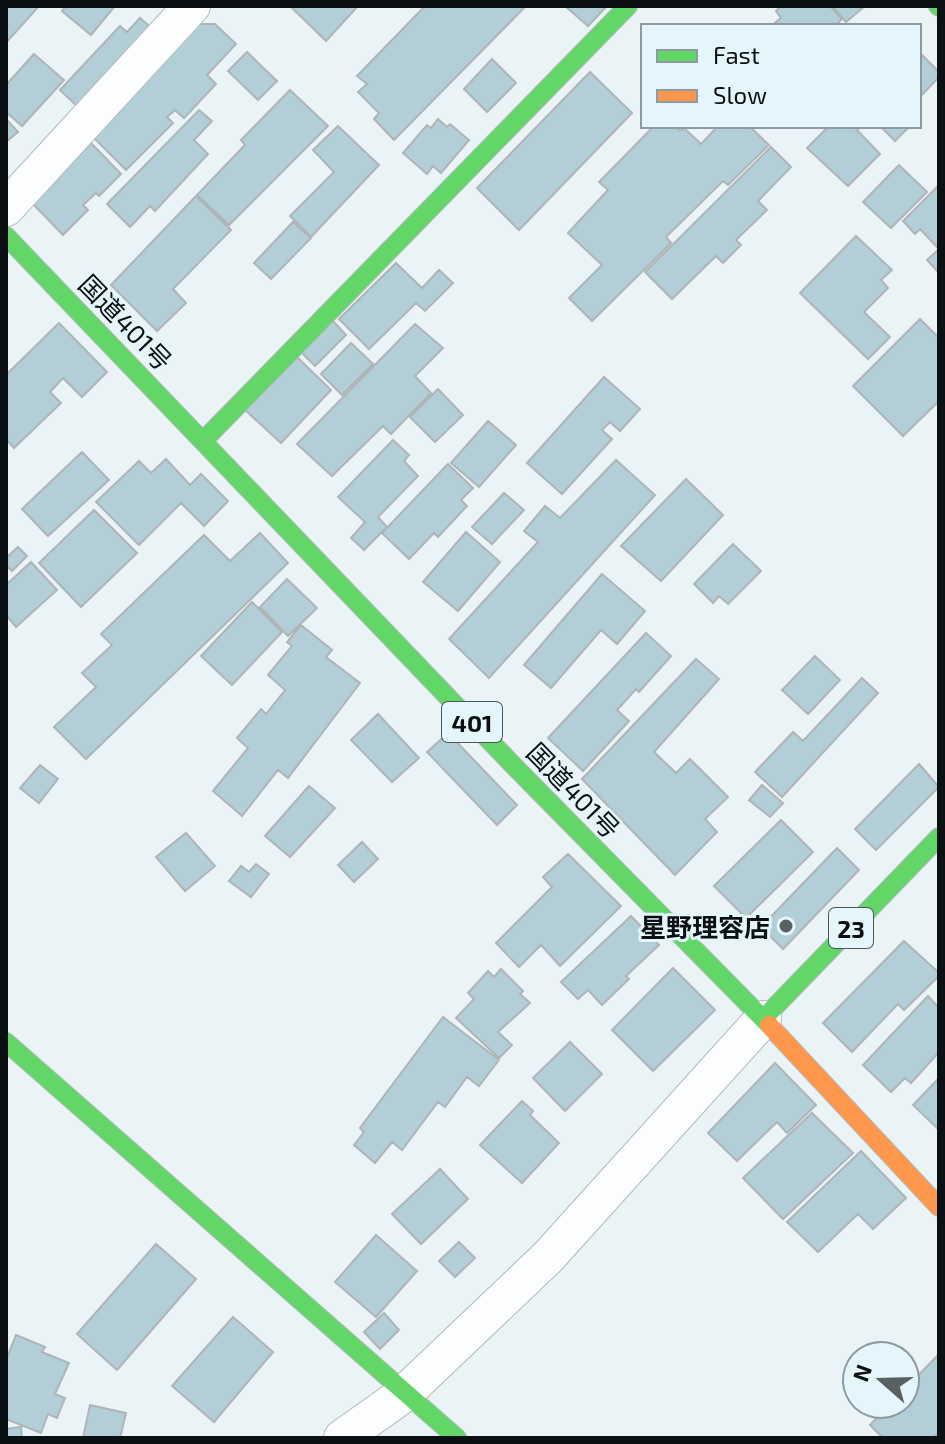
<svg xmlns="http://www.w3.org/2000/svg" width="945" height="1444" viewBox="0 0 945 1444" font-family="'Exo 2','Noto Sans JP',sans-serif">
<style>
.building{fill:#b2ced7;stroke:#aeb5b7;stroke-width:2}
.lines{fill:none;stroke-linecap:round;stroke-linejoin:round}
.street-casing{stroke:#b1b9bb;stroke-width:38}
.fast-casing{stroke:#b1b9bb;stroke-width:20}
.slow-casing{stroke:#b1b9bb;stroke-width:20}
.street{stroke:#fcfdfe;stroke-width:36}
.fast{stroke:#63d668;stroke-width:18}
.slow{stroke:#ff974d;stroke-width:18}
.poi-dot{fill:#596062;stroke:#e4f6fc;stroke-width:3}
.labels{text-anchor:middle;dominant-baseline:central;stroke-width:6;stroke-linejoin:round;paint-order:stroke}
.shield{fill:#e4f6fc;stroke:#4c5659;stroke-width:2}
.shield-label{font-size:24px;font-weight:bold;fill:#0b1113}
.street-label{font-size:26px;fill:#0b1113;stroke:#e4f6fc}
.poi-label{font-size:26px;font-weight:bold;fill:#0b1113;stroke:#e4f6fc;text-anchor:end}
</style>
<rect width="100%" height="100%" fill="#eaf3f6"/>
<path class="building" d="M6,6H39L6,43Z
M66,6H115L91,35L62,11Z
M290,6H358L326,41Z
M425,6H526L394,140L374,119L379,113L358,92L367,84L357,76Z
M565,6H607L588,26Z
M781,6H830L842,19L835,26H771L781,18L776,11Z
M832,6H865L846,22Z
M140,18L153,29L78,107L60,90L120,26L127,32Z
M198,24H215L236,44L207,75L216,84L184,118L175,110L167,117L173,123L126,170L92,136Z
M247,52L277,81L258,100L228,71Z
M919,52L939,72V77L919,98Z
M34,54L64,80L22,126L6,112V85Z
M492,59L516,83L487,112L464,89Z
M590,72L632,113L519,230L477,188Z
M290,90L328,126L229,225L197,195L245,145L241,140Z
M199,110L212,121L194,140L208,154L155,211L150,206L130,227L107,204Z
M6,119L18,132L6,142Z
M438,119L447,127L450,124L469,140L441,173L433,166L427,174L403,153L427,125L431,128Z
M338,126L379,165L311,237L290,216L334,172L313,150Z
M654,126H674L680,131L684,128L701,144L718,126H749L769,145L728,185L723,181L666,237L671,243L592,321L569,298L602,265L568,233L608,190L599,182Z
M829,126H861L857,130L880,154L848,186L807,148Z
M880,126H910L895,141Z
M91,143L121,174L99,196L96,193L83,205L88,210L63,235L32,203Z
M771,147L791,167L758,201L767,210L736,240L741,245L723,263L716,256L672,299L645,272Z
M899,165L927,192L891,228L863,202Z
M939,185V247L938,248L920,229L915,234L903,221Z
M196,196L231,230L173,289L186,303L157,331L111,285Z
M293,222L311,238L271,279L254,263Z
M856,236L892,270L881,280L888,288L864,312L890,337L868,359L800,293Z
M939,249V273L927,260Z
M396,263L422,288L439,270L453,283L425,311L416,303L369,349L339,319Z
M920,319L939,338V401L903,436L853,386Z
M332,320L346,335L315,366L301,352Z
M59,323L107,372L82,397L63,378L50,392L61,403L14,448L6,439V375Z
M415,324L443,348L415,376L431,393L391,434L383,426L332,476L297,444Z
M351,343L373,364L342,395L321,374Z
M296,356L331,390L281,443L245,410Z
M604,377L640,409L620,431L610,422L602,430L612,439L562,494L527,463Z
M438,389L463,415L435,442L410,417Z
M488,421L516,445L479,487L451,463Z
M393,440L409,455L404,461L418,476L378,517L387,527L364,550L351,538L365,522L338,497Z
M82,452L109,480L48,536L22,509Z
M166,459L190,485L201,474L228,501L204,526L181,503L139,545L96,502L139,461L151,473Z
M616,460L655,495L489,678L449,639L538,542L524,531L545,506L560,518Z
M448,464L473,488L461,500L467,506L438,537L434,533L409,559L382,533Z
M686,479L723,515L661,581L621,546Z
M504,493L524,510L492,544L472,527Z
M94,510L137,553L81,607L39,563Z
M466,532L500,562L458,611L423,582Z
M260,533L288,563L86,759L54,727L96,687L82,673L112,645L101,634L204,535L230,561Z
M733,544L761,571L728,604L719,596L713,603L694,584Z
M18,547L27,556L12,571L6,565V558Z
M31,562L57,590L16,627L6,615V585Z
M602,574L645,611L617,644L601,630L551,688L524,665Z
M287,579L317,608L288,636L260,607Z
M252,602L282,632L232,685L201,656Z
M301,625L332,650L326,657L360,683L288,778L278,770L242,816L213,791L248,748L237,738L261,709L266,714L285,690L268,675L292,646L287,642Z
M646,633L671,656L639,692L636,689L617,710L629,721L583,771L548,738Z
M815,656L840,680L808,714L782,690Z
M696,659L719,679L654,752L676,773L690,759L728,797L705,819L717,832L675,875L582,779Z
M862,678L878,693L782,797L755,772L793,732L803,741Z
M378,714L419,758L392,782L351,740Z
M448,733L517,805L497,825L427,752Z
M919,764L939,787L876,850L855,829Z
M40,765L58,779L39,803L20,788Z
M762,785L783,803L770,817L749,800Z
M309,786L335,808L290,857L265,836Z
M781,820L813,852L746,918L714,886Z
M186,833L215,866L185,891L156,857Z
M362,842L378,859L354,882L338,865Z
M837,848L859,870L783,949L761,927Z
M568,854L621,906L560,966L541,945L519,967L496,943L552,887L543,877Z
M256,864L269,874L251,897L229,881L241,866L249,872Z
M631,916L659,945L626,976L629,979L602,1005L588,990L578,999L561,982Z
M904,941L939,973V976L904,1010L898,1004L852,1052L823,1023Z
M673,968L715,1010L653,1071L612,1030Z
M501,969L523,991L520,994L530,1003L498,1032L512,1045L499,1058L456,1018L474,999L468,993L488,971L494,977Z
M928,996L939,1008V1052L911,1083L905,1078L891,1092L863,1065Z
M443,1017L499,1060L479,1086L467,1077L445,1107L438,1102L402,1150L392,1142L375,1163L354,1145L364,1132L360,1128Z
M570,1042L602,1074L565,1111L533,1078Z
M775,1063L816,1105L787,1133L777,1122L737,1161L708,1133Z
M939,1078V1130L913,1105Z
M522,1101L533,1111L530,1115L559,1143L522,1183L480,1145Z
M812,1113L853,1153L783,1219L743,1178Z
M861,1151L906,1198L873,1229L858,1214L818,1252L787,1222Z
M440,1169L468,1199L421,1244L392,1214Z
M376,1235L417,1271L376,1317L335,1282Z
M459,1242L475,1258L455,1277L439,1261Z
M156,1244L196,1279L117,1370L77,1334Z
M384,1313L399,1330L380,1349L364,1332Z
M233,1317L273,1352L214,1422L172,1386Z
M16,1335L45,1347L42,1352L69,1363L55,1394L65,1398L57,1418L48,1414L41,1433L6,1419V1360Z
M939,1354V1432L933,1438H883L870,1425L890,1404H905V1389Z
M90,1405L126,1413L120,1438H83Z
M21,1427L22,1438H6V1429Z"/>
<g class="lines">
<g class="street-casing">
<path id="street" d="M6,208L192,6
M342,1438L404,1394L548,1257L763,1019"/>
</g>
<g class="fast-casing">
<path id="fast" d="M938,6L939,7
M6,236L512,764L769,1025
M204,440L628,6
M763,1019L939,837
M6,1042L457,1438"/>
</g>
<g class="slow-casing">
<path id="slow" d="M769,1025L939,1207"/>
</g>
<use href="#street" class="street"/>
<use href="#fast" class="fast"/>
<use href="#slow" class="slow"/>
</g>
<circle class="poi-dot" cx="786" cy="926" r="8"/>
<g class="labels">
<g class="shield">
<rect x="442" y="702" width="60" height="40" rx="6"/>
<rect x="829" y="908" width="44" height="40" rx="6"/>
</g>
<g class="shield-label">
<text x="472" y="722">401</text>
<text x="851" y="928">23</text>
</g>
<g class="street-label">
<text transform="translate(126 322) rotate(46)">国道401号</text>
<text transform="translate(574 790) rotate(46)">国道401号</text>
</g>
<g class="poi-label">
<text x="770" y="926">星野理容店</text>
</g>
</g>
<rect width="945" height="1444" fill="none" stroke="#0b1113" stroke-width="16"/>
<rect x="641" y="24" width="280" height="104" fill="#e4f6fc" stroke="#8d9a9f" stroke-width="2"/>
<rect x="657" y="50" width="40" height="12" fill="#63d668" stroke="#8d9a9f" stroke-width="2"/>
<text x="713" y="64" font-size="24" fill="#0b1113">Fast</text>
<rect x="657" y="90" width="40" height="12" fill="#ff974d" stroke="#8d9a9f" stroke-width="2"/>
<text x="713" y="104" font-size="24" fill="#0b1113">Slow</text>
<g transform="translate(881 1380) rotate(290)"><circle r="38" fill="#e4f6fc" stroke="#8d9a9f" stroke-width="2"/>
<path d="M0-6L14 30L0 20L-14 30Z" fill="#596062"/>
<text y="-12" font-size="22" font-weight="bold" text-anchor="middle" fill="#0b1113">N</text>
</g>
</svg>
